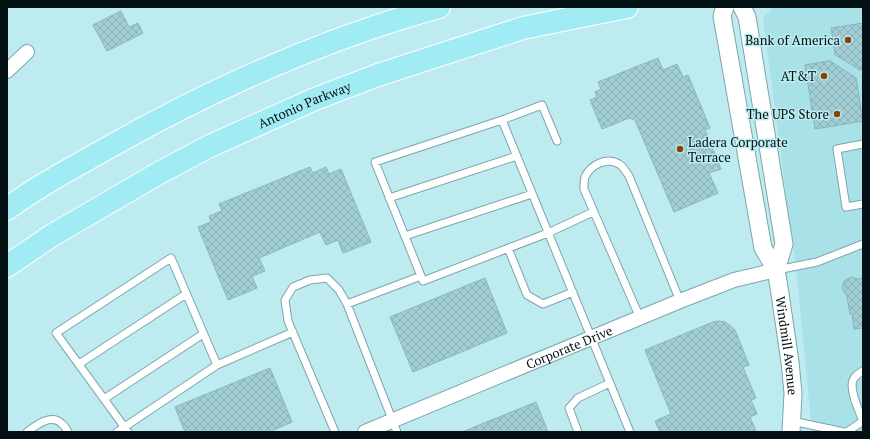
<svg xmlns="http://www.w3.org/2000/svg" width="870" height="439" viewBox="0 0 870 439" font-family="'PT Serif',serif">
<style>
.built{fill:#a9e1e8}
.building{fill:url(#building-cross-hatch);stroke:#89b5bb}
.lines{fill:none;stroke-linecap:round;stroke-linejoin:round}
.service-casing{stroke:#7ba7ac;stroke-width:9}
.minor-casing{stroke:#7ba7ac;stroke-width:16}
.tertiary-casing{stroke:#7ba7ac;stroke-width:19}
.primary-casing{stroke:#fff;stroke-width:24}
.service{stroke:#fff;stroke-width:7}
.minor{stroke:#fff;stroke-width:14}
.tertiary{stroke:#fff;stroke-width:17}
.primary{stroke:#a1ebf4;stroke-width:22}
.poi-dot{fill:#834407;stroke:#bdebf0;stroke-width:1.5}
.labels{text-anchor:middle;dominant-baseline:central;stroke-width:3;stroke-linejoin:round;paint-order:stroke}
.poi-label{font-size:13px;fill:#021113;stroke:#bdebf0;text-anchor:end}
.street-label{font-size:13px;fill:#021113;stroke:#bdebf0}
</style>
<defs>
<pattern id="building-cross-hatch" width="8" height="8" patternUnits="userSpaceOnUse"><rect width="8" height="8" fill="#a1ced4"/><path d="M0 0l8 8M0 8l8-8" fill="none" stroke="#89b0b5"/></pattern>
</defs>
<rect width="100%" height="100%" fill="#bdebf0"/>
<path class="built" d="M774,7H863V432H812L798,285L763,18Z"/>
<path class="building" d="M121,11L129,27L138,23L143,33L107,51L93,25Z
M863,23V68L860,70L834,54L835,53L831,28Z
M658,58L663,70L677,64L683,77L688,75L710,128L705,130L721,169L709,173L718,193L674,212L635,120L629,118L602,129L590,100L597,97L595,92L601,89L598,82Z
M829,60L856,78L863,121L815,129L805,65L828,61Z
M310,167L313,173L326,167L329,174L341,169L371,242L343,253L338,240L326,245L320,232L259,258L265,271L252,276L257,288L228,300L198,227L211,222L209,216L222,211L219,204Z
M851,277L858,279L863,278V328L854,329L852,314H850L847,296L842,289L844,281Z
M485,278L507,333L413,372L390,317Z
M719,321L725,322L731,326L735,330L749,365L743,367L756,398L751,400L757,414L750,417L756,431L753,432H660L655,421L671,414L645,350L713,322Z
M270,368L292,422L269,432H185L175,407Z
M536,402L548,432H462Z"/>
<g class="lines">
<g class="service-casing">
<path id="service" d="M502,120L375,162L423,281L548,233L593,212
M557,141L542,105L502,120L630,432
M863,144L837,149L846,207L863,204
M389,198L517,156
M405,236L532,194
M508,248L527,295L543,304L573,292
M777,270L817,262L863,244
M347,304L397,432
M640,318L584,189C584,186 584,180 585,177C591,164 607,157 619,164C623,166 626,172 629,176L680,301
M79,364L186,294
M104,399L203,334
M792,421L844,432
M863,421C859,411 849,390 853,380C855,376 859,373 863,371
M27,432C36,425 52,413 62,424C65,426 66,429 68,432
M117,432L217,365
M128,432L56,333L171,258L217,365L293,332
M335,432L288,321L285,300L293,287L310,280L327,278L339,290L347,304L421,276
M578,432L569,408L578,398L610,383
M847,432L863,421"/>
</g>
<g class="minor-casing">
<g id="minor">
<path d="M7,71L27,52"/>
<path id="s1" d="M365,432L680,301L734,280L776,270"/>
</g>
</g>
<g class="tertiary-casing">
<g id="tertiary">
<path id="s2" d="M725,7L722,16L763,248L776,270L779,287L790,362L793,393L791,432"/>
<path d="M742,7L747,17L784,244L776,270"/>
</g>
</g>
<g class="primary-casing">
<g id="primary">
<path d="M7,209C39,185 76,166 111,146C214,88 324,39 439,7"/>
<path id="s3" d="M7,266L51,236L159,173L210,146L315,99L378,75L523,28L627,7"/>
</g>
</g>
<use href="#service" class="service"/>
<use href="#minor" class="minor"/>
<use href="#tertiary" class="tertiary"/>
<use href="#primary" class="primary"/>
</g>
<g class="poi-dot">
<circle cx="848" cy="40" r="4"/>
<circle cx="824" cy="76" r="4"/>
<circle cx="837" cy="114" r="4"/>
<circle cx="680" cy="149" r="4"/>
</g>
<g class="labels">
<g class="poi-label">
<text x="840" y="40">Bank of America</text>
<text x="816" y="76">AT&amp;T</text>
<text x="829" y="114">The UPS Store</text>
<text x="688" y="142" text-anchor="start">Ladera Corporate<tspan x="688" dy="15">Terrace</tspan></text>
</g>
<g class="street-label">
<text stroke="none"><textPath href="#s3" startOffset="339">Antonio Parkway</textPath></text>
<text stroke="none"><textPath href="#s2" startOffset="347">Windmill Avenue</textPath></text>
<text stroke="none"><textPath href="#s1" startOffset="221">Corporate Drive</textPath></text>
</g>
</g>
<rect width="870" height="439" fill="none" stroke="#021113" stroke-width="16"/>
</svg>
